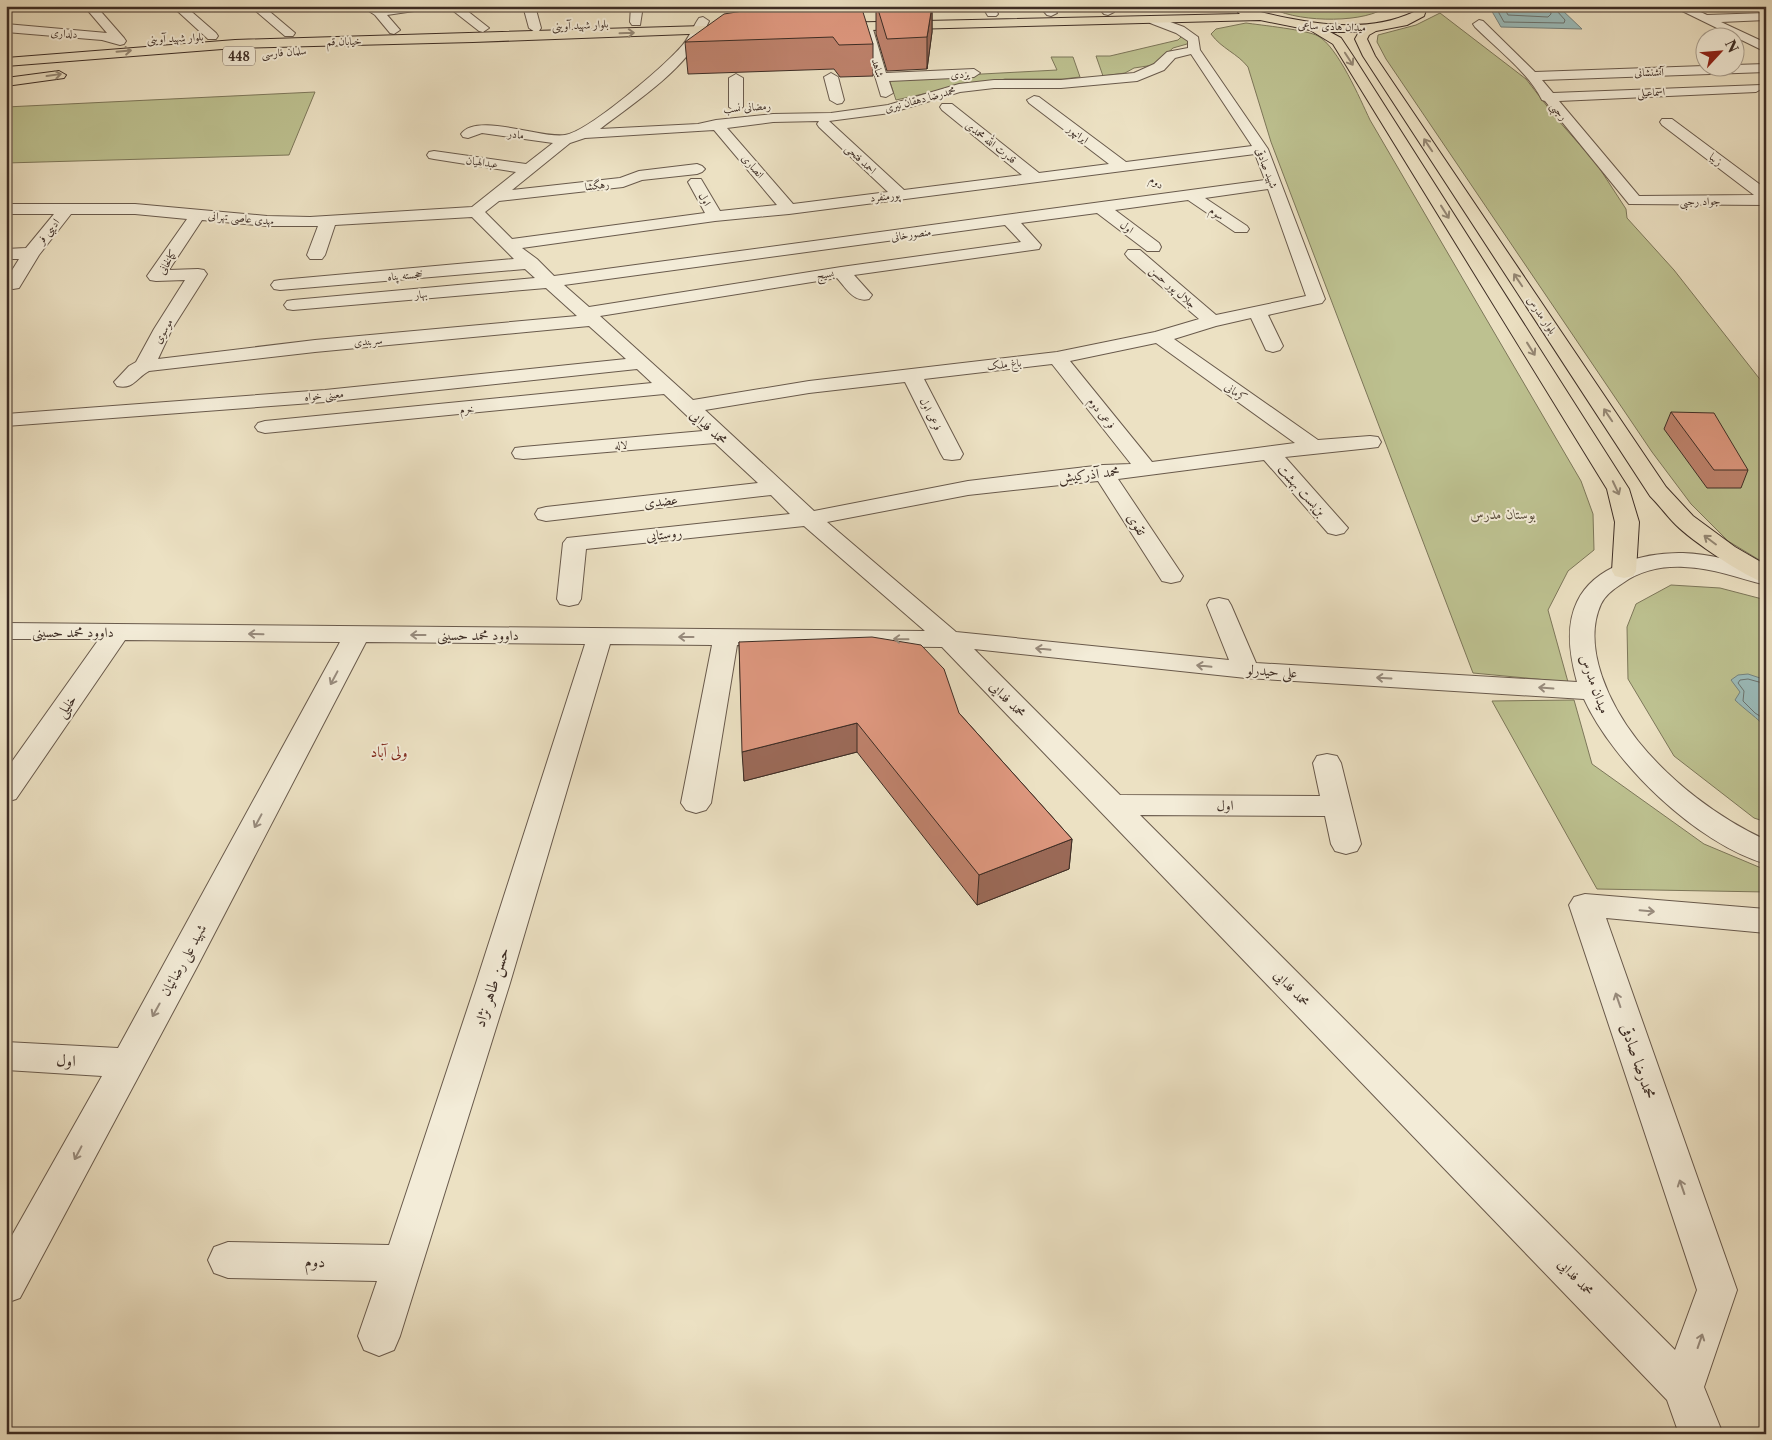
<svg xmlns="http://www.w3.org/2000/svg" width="1772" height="1440" viewBox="0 0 1772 1440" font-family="'Libre Caslon Text',Amiri,serif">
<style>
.green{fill:#bdc190;stroke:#7d775a}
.water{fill:#9bbcbb;stroke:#75837f}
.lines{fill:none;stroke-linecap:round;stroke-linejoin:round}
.shore{stroke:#6c7470;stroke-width:1}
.minor-casing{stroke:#695a4c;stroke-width:2}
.major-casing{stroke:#3d2d25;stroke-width:2}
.minor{fill:#f3ecd8;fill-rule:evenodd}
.major{fill:#ece1c3;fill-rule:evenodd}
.wall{fill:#be826c;stroke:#3d2d25}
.shaded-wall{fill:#9b6a58;stroke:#3d2d25}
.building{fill:#dd977e;stroke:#3d2d25}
.oneway{stroke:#948774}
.oneway2{stroke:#988c7e}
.labels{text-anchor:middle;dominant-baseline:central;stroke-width:4;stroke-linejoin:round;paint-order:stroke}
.far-street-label{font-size:11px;fill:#3d2d25;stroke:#f3ecd8}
.shield{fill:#f3ecd8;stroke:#74665b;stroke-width:1}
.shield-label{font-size:12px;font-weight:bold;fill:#3d2d25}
.street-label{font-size:14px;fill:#3d2d25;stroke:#f3ecd8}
.park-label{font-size:14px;font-style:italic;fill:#574b3a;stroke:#f3ecd8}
.neighbourhood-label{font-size:15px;fill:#7a1f14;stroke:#f3ecd8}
.near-street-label{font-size:16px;fill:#3d2d25;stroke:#f3ecd8}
</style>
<rect width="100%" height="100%" fill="#ece1c3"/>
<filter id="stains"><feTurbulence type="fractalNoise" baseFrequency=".004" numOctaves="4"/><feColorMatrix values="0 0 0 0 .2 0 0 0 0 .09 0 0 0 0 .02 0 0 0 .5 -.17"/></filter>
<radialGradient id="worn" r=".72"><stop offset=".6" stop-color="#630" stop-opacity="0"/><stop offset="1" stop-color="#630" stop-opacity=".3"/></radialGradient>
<path class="green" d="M1268,6H1383V9C1358,24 1292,22 1268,6Z
M1440,13L1526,79L1557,119L1596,163L1626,209L1627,218L1674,270L1766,387V564L1728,541L1691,504L1652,452L1386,59L1377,42L1378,35L1416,25Z
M1246,23C1260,25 1308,30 1318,36C1338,47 1360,99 1370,120L1581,481L1593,514L1594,550L1568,571L1548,610L1568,682L1473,673L1271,142L1248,67C1237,53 1222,49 1211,34L1216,29Z
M1182,36L1190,40L1187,44L1173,48L1154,65L1134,68L1125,73L1103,76L1096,56H1110L1178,40Z
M1051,57H1073L1080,77L1063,79H1005L992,82L965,83L959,86L896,100L889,79L1057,70Z
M315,92L289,155L6,163V107Z
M1671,585L1720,588L1766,600V822L1754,818L1674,756L1628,679L1627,627L1636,604Z
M1574,700L1592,764L1704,844L1766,870V892L1597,889L1492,701Z"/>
<path class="water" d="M1490,8H1560L1582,29L1501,27Z
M1748,674L1766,680V728C1759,719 1744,709 1735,700L1740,692L1731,680L1738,675Z"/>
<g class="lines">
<path class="shore" d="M1495,6L1504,22L1564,23L1565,20L1557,11L1556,6
M1503,6L1508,15L1548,17L1551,14L1550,6
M1766,684L1748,679L1740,680L1738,683L1744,691L1743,701L1755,713L1766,720"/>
<g class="minor-casing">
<path id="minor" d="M84,6H96L124,38L126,41L124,44L120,45L102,40L6,32V24L107,33Z
M172,6H185L216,33L218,36L216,39H208Z
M250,6H263L295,33L293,36H285Z
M361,6C369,6 375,8 381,9C388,10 409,6 419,6L420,8L414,11L387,15L400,30L394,34L390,33L375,15Z
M447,6H461L489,28L483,32L479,31Z
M523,6H535L541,28L539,31L535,32L529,28Z
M631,6H643L640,25H632L630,22Z
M753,6H767L746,23H738L736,20L738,17Z
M982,6H994L998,14L996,16H988Z
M1039,6H1051L1057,13L1051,16L1047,15Z
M1097,6H1109L1114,12L1108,15L1104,14Z
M1672,6H1688L1707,15L1766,13V20L1721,22L1766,43V52Z
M1154,16L1184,27L1198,37L1200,50L1268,149L1325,299L1322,303L1268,315L1283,346L1280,350L1273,352L1266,350L1251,318L1216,326L1174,339L1318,440L1370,436L1378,437L1381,442L1378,447L1370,448L1285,457L1348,528L1344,533L1336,535L1328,533L1264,460L1118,479L1183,576L1180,581L1171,583L1162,581L1098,481L968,495L827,522L956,632L1229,660L1207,605L1210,600L1219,598L1228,600L1231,605L1256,663L1577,682C1570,657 1565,627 1577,602C1594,565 1646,552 1683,553C1711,554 1739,562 1766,570V585C1738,578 1713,568 1684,567C1663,566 1641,570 1623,583C1615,588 1605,595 1601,604C1581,648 1611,707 1638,741C1671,782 1718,818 1766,840V864C1696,843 1614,764 1584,699L1246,678L974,649L1120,795L1320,796L1313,763L1317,756L1327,754L1337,756L1341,763L1361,844L1357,851L1346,854L1335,851L1331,844L1325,816L1140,815L1675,1350L1697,1290L1569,905L1574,897L1585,894L1766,909V933L1606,918L1737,1290L1704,1387L1723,1434H1679L1667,1400L942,647L737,645L711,803L706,810L696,813L686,810L681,803L712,645L610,644L510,983L400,1336L394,1350L379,1356L364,1350L358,1336L377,1281L228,1278L214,1273L208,1260L214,1247L228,1242L389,1245L476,983L585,644L366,642L197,967L20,1298L6,1303V1246L102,1076L6,1070V1042L118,1048L340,642L125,640L16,799L6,802V770L99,639H6V623L925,631L804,526L586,549L581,599L578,604L569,606L560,604L557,599L563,543L567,538L790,514L771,495L546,521L538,519L535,514L538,509L546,507L758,483L715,443L523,459L515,458L512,453L515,448L523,447L703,431L664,394L265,433L258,431L255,427L258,423L265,421L652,383L637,369L325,402L6,426V414L325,390L626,359L589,326L315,352L149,371C136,378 133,390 117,386L114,382L129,366L136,362L154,329L185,280L156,281L150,280L147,276L187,219L135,214H71L39,255L19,288L13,289L7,288L6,280L19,259H6V249L26,248L54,214H6V204H135L267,216L310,217L472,207L516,172L434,159L429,158L427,155L429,152L434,151L526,164L553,143L482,133L468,138L463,137L461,134C477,112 541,139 565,135C588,132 663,67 680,48C689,39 692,28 699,18L703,17L709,21C689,68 639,99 600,129L698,124L716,120L773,114L831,113L888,105L959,84L994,80H1061L1134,73L1154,64L1167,52L1188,48V41L1176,33L1150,23L1148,20L1150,17ZM1191,54L1252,146L1126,162L1039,97L1034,96L1027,100L1029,103L1109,164L1039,173L952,104H942L940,107L942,110L1022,175L904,190L829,121L890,113L960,92L994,88H1061L1137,81L1164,70L1175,58ZM819,121L817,124L819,127L888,192L793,204L727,128L773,122ZM714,130L777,205L720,211L701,179H691L688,182L705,213L512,239L485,212L499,201L623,187L642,180L697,174L702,172L705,169L702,166L697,164L639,171L620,178L512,190L570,143L585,138ZM1255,154L1265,180L554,276L537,259L522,248L715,221L789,214ZM1268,189L1306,296L1216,315L1140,250H1128L1125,254L1128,258L1199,319L1155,332L1057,352L809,381L693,400L600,316L837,278C846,288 854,303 869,299L872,295L854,275L1039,249L1041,245L1021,223L1097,213L1147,251H1159L1161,247L1159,243L1115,210L1188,200L1235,232H1247L1249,229L1247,226L1205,198ZM472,217L514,259L280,280L274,281L271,285L274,289L280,290L525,269L535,278L293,300L287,301L284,305L287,309L293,310L546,288L577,316L315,340L158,359L172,329L207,274L204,270L198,269L169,270L202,220L267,226H318L307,255L310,259H322L325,255L335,225ZM1005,225L1021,242L841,267L589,307L564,285ZM1156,343L1295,443L1152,462L1070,361ZM1052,364L1131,464L1103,465L968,481L814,511L705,410L809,393L905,382L941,454L944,459L952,460L960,459L963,454L924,379Z
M1479,20L1483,21L1535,72L1704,66L1734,68V65L1766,64V72L1542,80L1553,93L1761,85L1763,88L1756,92L1559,101L1639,196L1754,195L1662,125L1660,122L1662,119H1672L1766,189V205L1629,204L1545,101L1542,100C1529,73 1497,49 1475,27L1473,24Z
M866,22L872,26L886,73L974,69L980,73L974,77L889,81L893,93L886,97L881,96L860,26Z
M831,73L838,77L844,100L842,103L837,104L830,100L824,77Z
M736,74L743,78V107L736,111L729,107V78Z"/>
</g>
<g class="major-casing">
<path id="major" d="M1468,6L1462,9L1426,10L1424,16L1407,25L1376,31L1369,35L1367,39L1375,56L1666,487L1693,516L1735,547L1766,565V583C1746,578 1691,540 1676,525C1667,516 1659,505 1650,496L1363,56L1355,39L1359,32H1330L1341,38L1353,56L1629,489L1639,522L1636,571L1633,576L1624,578L1615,576L1612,571L1615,522L1607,489L1333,44L1310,30L1260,20L831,31L825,27L831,23L1240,14L1237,11L1243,8C1299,21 1360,37 1414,12L1416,6Z
M738,25L742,26L744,29L742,32L473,42L235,48L6,66V58L235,40Z
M59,71L66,75L64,78L6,86V78Z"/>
</g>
<use href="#minor" class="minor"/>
<use href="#major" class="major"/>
</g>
<path class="wall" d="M849,6L873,44V76L840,77L834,69L688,74L685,42Z
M876,6H932V32L927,69L887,71L876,34Z
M1671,412L1748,470L1741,488H1707L1664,429Z
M739,642L959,713L1072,839L1069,869L977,905L857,752L744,781Z"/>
<path class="shaded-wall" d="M932,6V32L927,69V37Z
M857,723V752L744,781L742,752Z
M1072,839L1069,869L977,905L979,875Z"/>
<path class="building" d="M850,6L862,9L873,44L839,45L833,37L685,42L724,14L755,9Z
M877,6H932L927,37L887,39Z
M1671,412L1714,413L1748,470H1714Z
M872,637L921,645L944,669L959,713L1072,839L979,875L857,723L742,752L739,642Z"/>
<defs><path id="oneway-shaft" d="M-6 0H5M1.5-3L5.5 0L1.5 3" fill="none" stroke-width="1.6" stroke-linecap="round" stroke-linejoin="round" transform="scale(1.25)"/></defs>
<g class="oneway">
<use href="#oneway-shaft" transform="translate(627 33) rotate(-2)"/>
<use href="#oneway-shaft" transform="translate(124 51) rotate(-5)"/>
<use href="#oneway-shaft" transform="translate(1349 59) rotate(57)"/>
<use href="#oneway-shaft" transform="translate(54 75) rotate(-8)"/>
<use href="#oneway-shaft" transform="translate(1428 145) rotate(-124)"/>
<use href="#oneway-shaft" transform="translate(1445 212) rotate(58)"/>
<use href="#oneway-shaft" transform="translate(1518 280) rotate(-124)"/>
<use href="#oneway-shaft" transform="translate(1531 349) rotate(58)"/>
<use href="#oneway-shaft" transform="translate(1608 415) rotate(-124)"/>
<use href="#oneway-shaft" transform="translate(1616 488) rotate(65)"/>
<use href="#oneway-shaft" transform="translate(1710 540) rotate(-143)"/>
</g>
<g class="oneway2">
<use href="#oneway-shaft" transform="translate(256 634) rotate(-179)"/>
<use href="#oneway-shaft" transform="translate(418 635) rotate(-180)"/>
<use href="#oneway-shaft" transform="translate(686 637) rotate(-180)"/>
<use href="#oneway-shaft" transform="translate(901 639) rotate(-179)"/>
<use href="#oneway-shaft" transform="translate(1043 649) rotate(-174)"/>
<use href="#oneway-shaft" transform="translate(1204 666) rotate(-174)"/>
<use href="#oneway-shaft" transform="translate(334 678) rotate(118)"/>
<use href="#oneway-shaft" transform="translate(1384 678) rotate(-177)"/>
<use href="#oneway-shaft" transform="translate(1546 688) rotate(-176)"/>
<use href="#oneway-shaft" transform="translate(258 821) rotate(118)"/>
<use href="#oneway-shaft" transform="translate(1647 911) rotate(5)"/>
<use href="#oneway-shaft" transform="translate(1618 1000) rotate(-109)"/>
<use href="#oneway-shaft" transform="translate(156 1010) rotate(119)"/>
<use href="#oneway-shaft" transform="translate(78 1153) rotate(118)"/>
<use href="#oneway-shaft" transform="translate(1682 1187) rotate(-109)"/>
<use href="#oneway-shaft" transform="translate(1700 1341) rotate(-71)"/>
</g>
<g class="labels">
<g class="far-street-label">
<text transform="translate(580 25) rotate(-3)">بلوار شهید آوینی</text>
<text transform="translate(1332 26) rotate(2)">میدان هادی ساعی</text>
<text transform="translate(64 33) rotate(4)">دلداری</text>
<text transform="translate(175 38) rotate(-3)">بلوار شهید آوینی</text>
<text transform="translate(344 41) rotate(-1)">خیابان قم</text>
<text transform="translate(284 52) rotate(-4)">سلمان فارسی</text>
<text transform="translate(878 68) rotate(74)">شاهد</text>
<text transform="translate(1649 72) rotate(-1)">آتشنشانی</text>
<text transform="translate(960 74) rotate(-2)">یزدی</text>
<text transform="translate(1651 92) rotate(-2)">اسماعیلی</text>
<text transform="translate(920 99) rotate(-15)">محمدرضا دهقان نیری</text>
<text transform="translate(747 107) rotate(-4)">رمضانی نسب</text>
<text transform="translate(1559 111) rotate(50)">رجبی</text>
<text transform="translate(516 134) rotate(7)">مادر</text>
<text transform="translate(1078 134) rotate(37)">ایرانپور</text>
<text transform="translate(991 142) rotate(38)">قدرت الله محمدی</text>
<text transform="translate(861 159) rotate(43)">احمد فتحی</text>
<text transform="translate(1716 159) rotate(37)">زیبا</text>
<text transform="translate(482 162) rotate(8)">عبدالهیان</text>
<text transform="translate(753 166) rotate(49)">انصاری</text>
<text transform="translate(1267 168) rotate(69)">شهید صادقی</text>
<text transform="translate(1157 182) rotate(36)">دوم</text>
<text transform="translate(597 185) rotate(-7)">رهگشا</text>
<text transform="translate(885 196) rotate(-7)">پورمنفرد</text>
<text transform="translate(705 199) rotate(60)">اول</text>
<text transform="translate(1700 201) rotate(-1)">جواد رجبی</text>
<text transform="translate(1217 213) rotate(34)">سوم</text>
<text transform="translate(241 218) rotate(5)">مهدی عاصی تهرانی</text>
<text transform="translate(1127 227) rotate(36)">اول</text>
<text transform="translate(48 231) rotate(-51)">ادیبی فر</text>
<text transform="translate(911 234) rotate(-8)">منصورخانی</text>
<text transform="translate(167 262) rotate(-59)">کمالخانی</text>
<text transform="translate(825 274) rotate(-9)">بسیج</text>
<text transform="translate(405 275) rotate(-5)">خجسته پناه</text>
<text transform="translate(1173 287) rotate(41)">جلال پور حسن</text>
<text transform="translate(421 294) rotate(-5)">بهار</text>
<text transform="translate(1542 315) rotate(56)">بلوار مدرس</text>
<text transform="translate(163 331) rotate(-60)">موسوی</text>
<text transform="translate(368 341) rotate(-5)">سربندی</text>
<text transform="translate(1004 364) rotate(-6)">باغ ملک</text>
<text transform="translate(1236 392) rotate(35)">کرمانی</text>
<text transform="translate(324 395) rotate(-5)">معینی خواه</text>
<text transform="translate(467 409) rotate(-5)">خرم</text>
<text transform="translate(1102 413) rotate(52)">فرعی دوم</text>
<text transform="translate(931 414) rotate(63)">فرعی اول</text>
<text transform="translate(621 445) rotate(-5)">لاله</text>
</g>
<rect class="shield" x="223" y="46.5" width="32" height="19" rx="4"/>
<g class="shield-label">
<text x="239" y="56">448</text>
</g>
<g class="street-label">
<text transform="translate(709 427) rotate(42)">محمد فدایی</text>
<text transform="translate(1089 474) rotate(-6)">محمد آذرکیش</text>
<text transform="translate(1302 490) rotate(48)">بن‌بست بهشت</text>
<text transform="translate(661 501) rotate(-6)">عضدی</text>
<text transform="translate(1137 524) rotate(57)">تقوی</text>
<text transform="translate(664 534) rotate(-6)">روستایی</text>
<text x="73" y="632">داوود محمد حسینی</text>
<text x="478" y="635">داوود محمد حسینی</text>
<text transform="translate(1272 671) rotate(4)">علی حیدرلو</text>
<text transform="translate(1595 684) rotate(70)">میدان مدرس</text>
<text transform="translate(1008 699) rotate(45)">محمد فدایی</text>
<text transform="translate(66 706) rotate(-55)">خلیلی</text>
<text x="1225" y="805">اول</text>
<text transform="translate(183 960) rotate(-61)">شهید علی رضائیان</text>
<text transform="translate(1292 988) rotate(46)">محمد فدایی</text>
<text transform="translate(1576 1277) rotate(46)">محمد فدایی</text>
</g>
<g class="park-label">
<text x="1503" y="514">بوستان مدرس</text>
</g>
<g class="neighbourhood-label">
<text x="389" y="751">ولی آباد</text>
</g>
<g class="near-street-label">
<text transform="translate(491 987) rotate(-72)">حسن طاهر نژاد</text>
<text transform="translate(66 1060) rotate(3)">اول</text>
<text transform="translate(1639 1061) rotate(71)">محمدرضا صادقی</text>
<text transform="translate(315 1261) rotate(1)">دوم</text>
</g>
</g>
<rect width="1772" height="1440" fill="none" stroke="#ece1c3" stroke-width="25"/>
<rect x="8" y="8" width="1757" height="1425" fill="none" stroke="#3d2d25" stroke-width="2.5"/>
<rect x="12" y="12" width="1747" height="1415" fill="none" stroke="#3d2d25"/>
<g transform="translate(1720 52) rotate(64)"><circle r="24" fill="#f3ecd8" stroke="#aaa090"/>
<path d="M0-4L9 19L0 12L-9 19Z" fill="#8f2418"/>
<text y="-8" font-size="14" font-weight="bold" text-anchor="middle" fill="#3d2d25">N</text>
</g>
<rect width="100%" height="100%" filter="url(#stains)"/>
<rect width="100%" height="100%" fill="url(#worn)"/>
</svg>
